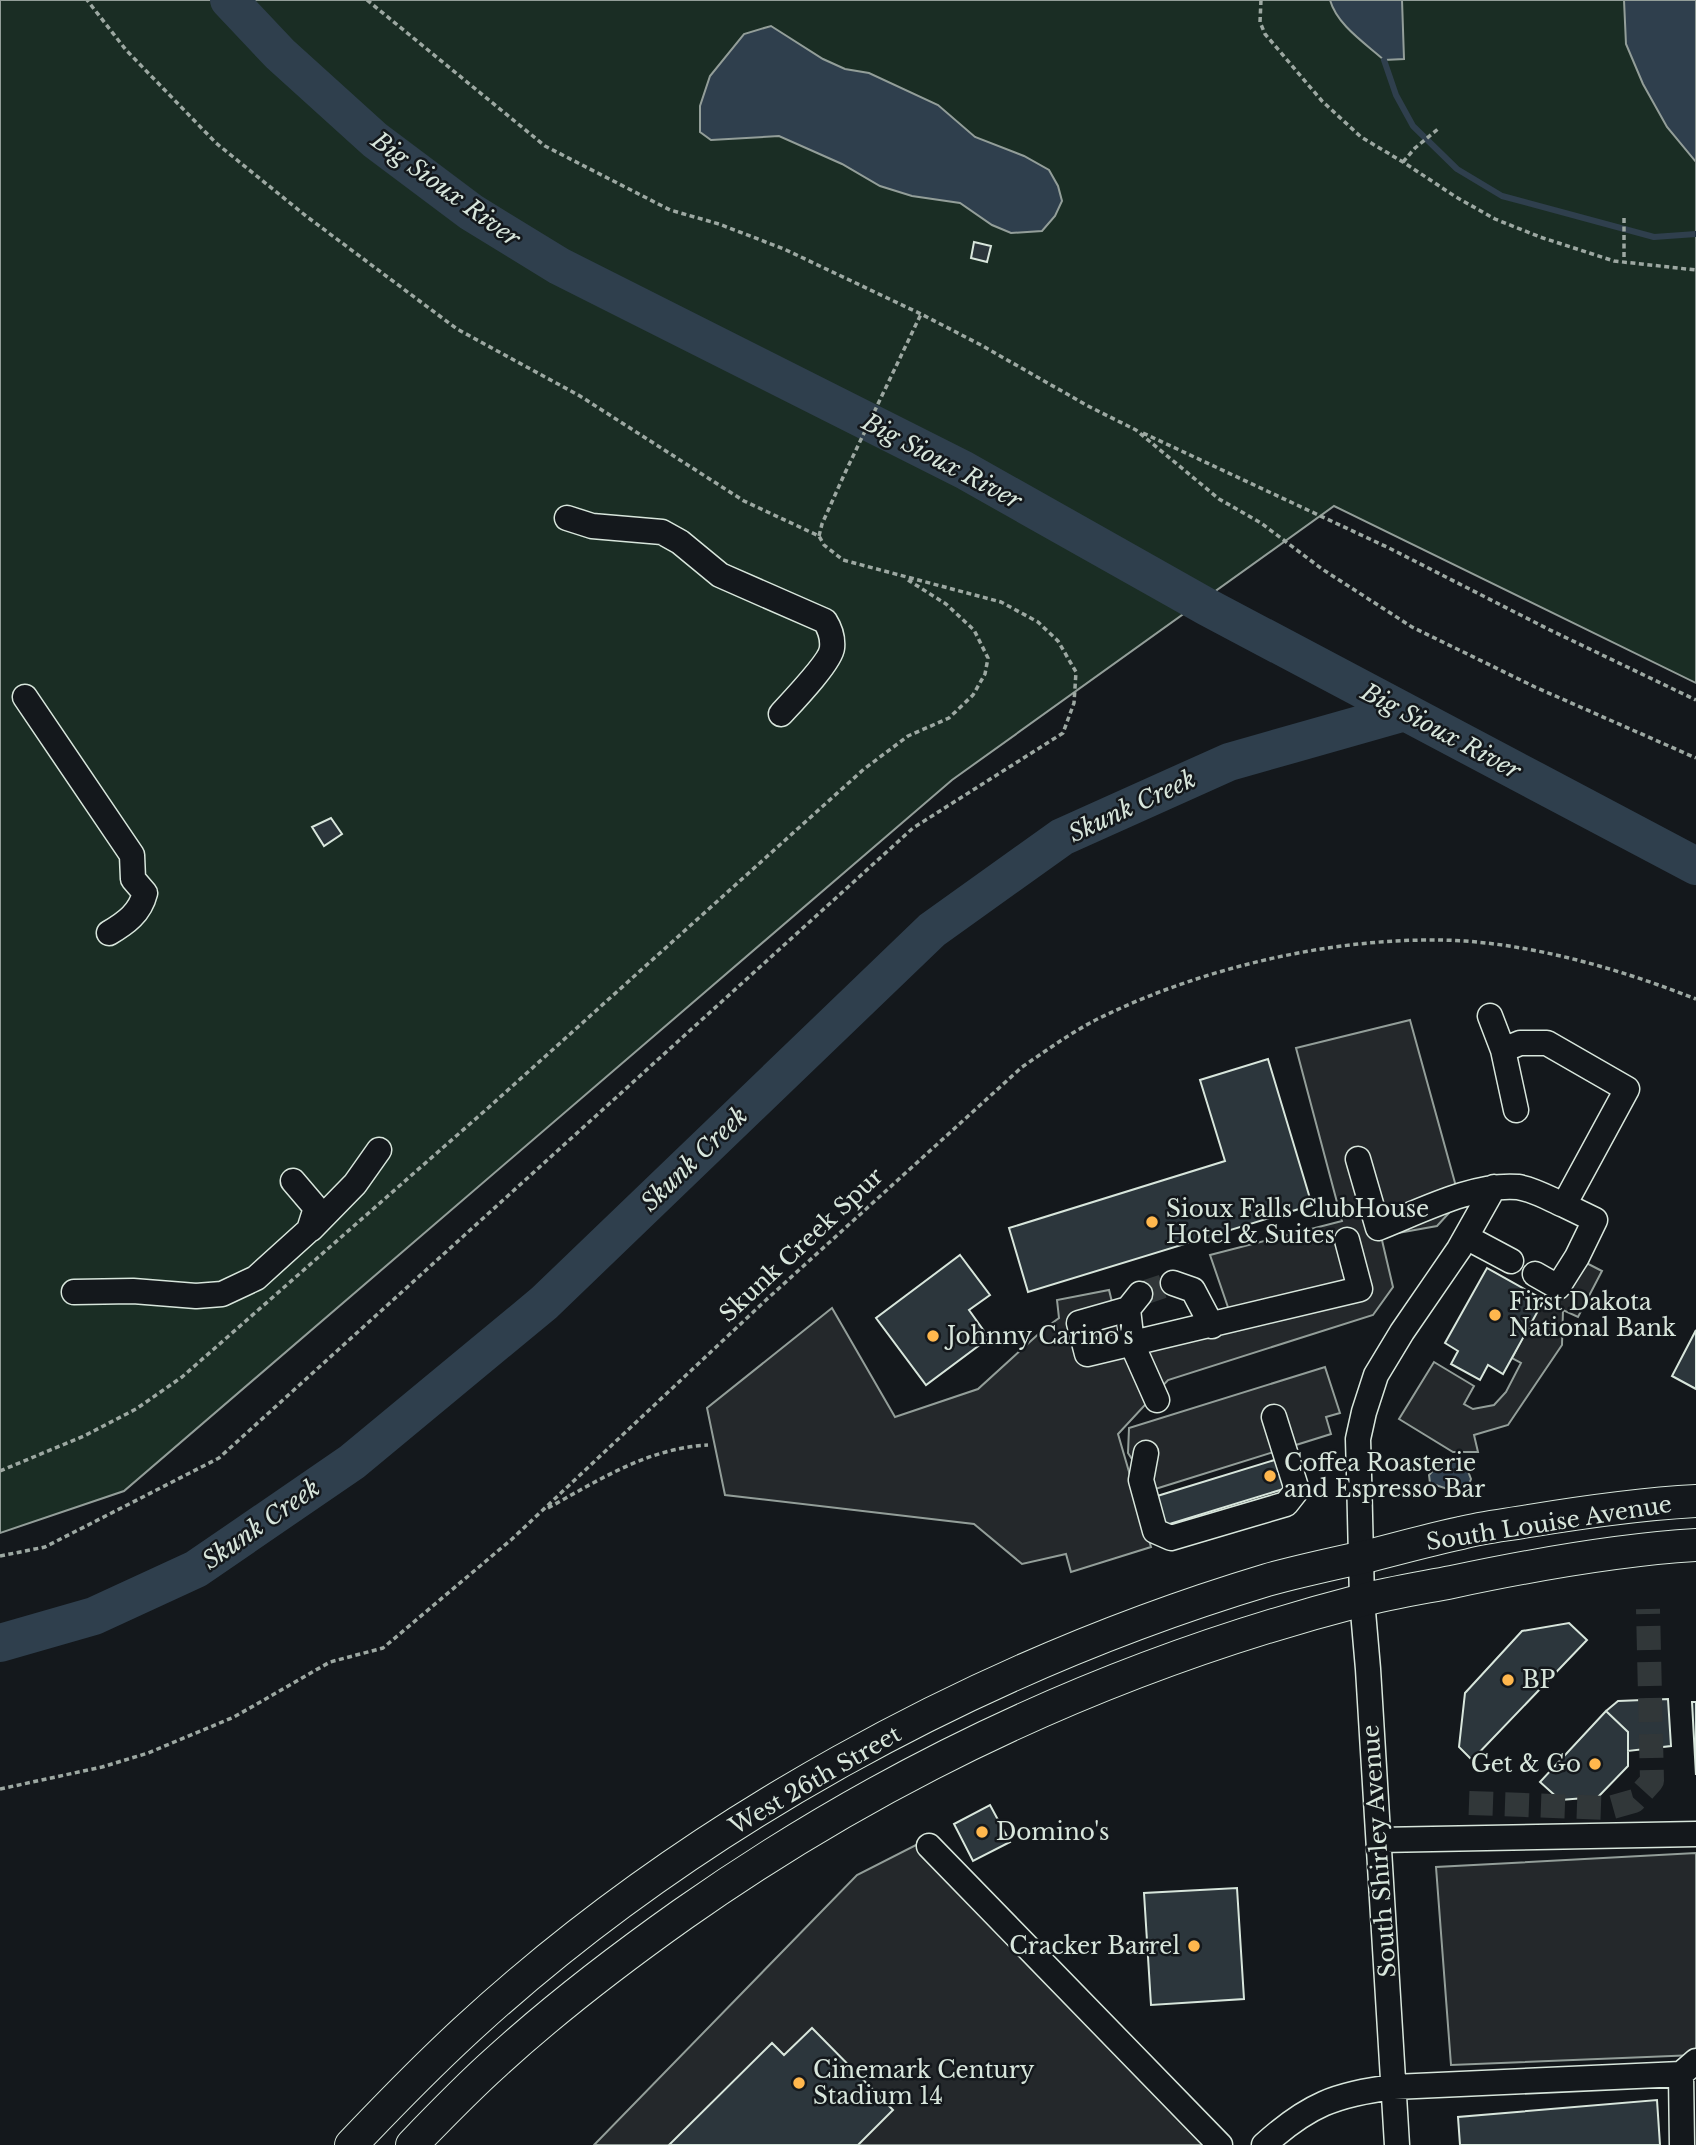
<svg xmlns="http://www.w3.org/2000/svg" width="1696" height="2145" viewBox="0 0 1696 2145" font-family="'Libre Baskerville',serif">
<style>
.green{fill:#1a2d24;stroke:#939e99;stroke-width:2}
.parking{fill:#24282b;stroke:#939e99;stroke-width:2}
.water{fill:#2f3f4d;stroke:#939e99;stroke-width:2}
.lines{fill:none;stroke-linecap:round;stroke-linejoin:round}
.stream{stroke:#2f3f4d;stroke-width:6}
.river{stroke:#2f3f4d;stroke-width:38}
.building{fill:#2c363c;stroke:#d8e6dc;stroke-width:2}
.minor-tunnel{stroke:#313739;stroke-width:24;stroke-dasharray:24 12;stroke-linecap:butt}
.minor-casing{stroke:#d8e6dc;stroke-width:27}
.major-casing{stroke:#d8e6dc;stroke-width:34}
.path{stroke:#9da8a2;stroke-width:3.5;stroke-dasharray:5 3.5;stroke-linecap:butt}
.minor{stroke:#14181c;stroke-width:24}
.major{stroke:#14181c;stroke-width:32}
.poi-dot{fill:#ffb74d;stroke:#14181c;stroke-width:2.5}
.labels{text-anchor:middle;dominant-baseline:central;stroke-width:5;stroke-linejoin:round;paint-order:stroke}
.poi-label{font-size:23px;fill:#d8e6dc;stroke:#14181c;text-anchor:start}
.street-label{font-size:23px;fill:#d8e6dc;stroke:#14181c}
.water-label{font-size:24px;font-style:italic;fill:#d8e6dc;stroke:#14181c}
</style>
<rect width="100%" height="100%" fill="#14181c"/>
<path class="green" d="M0,0H1696V683L1334,506L952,780L124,1491L0,1533Z"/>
<path class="parking" d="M1410,1020L1460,1201L1437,1226L1381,1236L1393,1287L1373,1315L1168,1380L1118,1434L1151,1547L1071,1572L1066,1554L1022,1564L974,1524L725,1495L707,1408L832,1308L895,1417L978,1389L1044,1329L1059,1318L1057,1300L1109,1290L1123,1346L1231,1316L1210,1255L1342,1221L1296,1048Z
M1567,1253L1602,1271L1578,1317L1563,1310L1562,1345L1508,1425L1474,1435L1478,1452H1453L1399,1419L1434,1362L1474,1386L1464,1404L1473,1409L1494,1405L1506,1392L1521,1363L1512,1358Z
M1325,1367L1340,1413L1326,1417L1331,1434L1152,1490L1128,1453L1129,1428Z
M916,1845L1207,2145H594L857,1875Z
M1696,1853V2055L1451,2065L1436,1867Z"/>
<path class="water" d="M1330,0H1402L1404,59L1384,60C1365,43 1337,25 1330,0Z
M1624,0H1696V162L1667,127L1643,84L1626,44Z
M771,26L823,59L845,69L869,73L938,105L975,137L1024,156L1049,170L1058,186L1062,201L1055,216L1042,231L1011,233L992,225L960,203L912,196L880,186L842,164L779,136L711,140L700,132V106L710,76L744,34Z
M1444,1458L1465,1463L1471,1479L1468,1487L1450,1490L1430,1483L1429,1475Z"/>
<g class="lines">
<path class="stream" d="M1384,60L1396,95L1413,126L1457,169L1502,196L1654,237L1696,234"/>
<path class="river" d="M229,0L280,54L375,140L471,212L559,266L964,470L1207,607L1696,866
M0,1643L94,1616L196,1569L352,1462L544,1303L932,930L1062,837L1229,762L1405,712"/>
</g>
<path class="building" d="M974,242L991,246L987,262L971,258Z
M331,818L342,834L324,846L312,827Z
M1268,1059L1312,1205L1028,1292L1009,1228L1225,1161L1200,1080Z
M960,1255L990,1295L969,1310L989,1338L926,1385L876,1318Z
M1487,1268L1544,1300L1503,1374L1488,1365L1480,1380L1451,1364L1458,1351L1445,1343Z
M1696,1330V1389L1672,1376Z
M1281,1458L1290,1487L1163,1526L1154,1497Z
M1569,1623L1587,1640L1472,1760L1459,1747L1465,1693L1522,1631Z
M1668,1699L1671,1746L1628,1751V1732L1606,1711L1618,1701Z
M1692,1702H1696V1775Z
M1606,1711L1628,1732V1766L1598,1797L1560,1800L1540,1782Z
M990,1805L1010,1842L973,1861L954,1824Z
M1237,1888L1244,1999L1151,2005L1144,1893Z
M812,2028L893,2110L858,2145H669L772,2043L784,2055Z
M1657,2100L1660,2145H1460L1458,2117Z"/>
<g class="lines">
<path class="minor-tunnel" d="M1140,1294L1173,1283
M1469,1803L1609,1808L1634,1801L1652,1781L1648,1609"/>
<g class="minor-casing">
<path id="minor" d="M567,518L592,526L662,532L680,542L720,575L825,621C830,629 833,639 832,648C831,661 792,702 781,714
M25,697L132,855L133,879L145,893C140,913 126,923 109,933
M1490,1016L1503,1050
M1358,1159L1378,1228C1419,1212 1474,1183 1518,1187C1533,1189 1550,1199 1564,1205L1627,1089L1547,1043H1520L1503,1050L1516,1110
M311,1229L355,1184L379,1150
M1466,1237L1511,1261
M1535,1274L1558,1287L1577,1257L1595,1220L1564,1205
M1173,1283L1193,1290L1212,1326
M74,1292L133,1291L196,1296L222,1294L256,1278L309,1230L316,1208L293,1181
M1140,1294L1128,1309L1132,1344L1157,1400
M1128,1309L1079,1323L1087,1354L1360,1289L1347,1240
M1146,1453L1141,1480L1155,1531L1171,1538L1286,1504L1297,1490L1274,1417
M1379,1840L1696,1834
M929,1846L1220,2145
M1681,2074L1682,2145
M1264,2145C1308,2105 1336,2094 1394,2087L1681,2074L1696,2061
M1397,2145L1368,1669L1362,1600L1359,1474L1358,1439L1364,1412L1376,1375L1402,1332L1459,1249L1494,1187"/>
</g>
<g class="major-casing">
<path id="major" d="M351,2145C388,2106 426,2067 465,2031C687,1826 978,1667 1267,1580C1299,1571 1332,1564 1364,1557C1396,1549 1428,1540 1461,1533C1483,1527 1506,1525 1529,1521C1584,1512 1640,1504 1696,1501
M412,2145C439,2117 466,2089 495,2063C554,2009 618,1960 683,1914C888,1770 1116,1664 1359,1601C1389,1593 1421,1588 1452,1582C1532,1565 1614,1550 1696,1545"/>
</g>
<path class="path" d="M367,0L545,146L670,210L719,224L784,249L921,314L981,345L1088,406L1136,430L1219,499L1261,523L1322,569L1412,627L1535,687L1696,758
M1261,0L1260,22L1265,34L1322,101L1361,137L1403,162L1456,197L1495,219L1540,237L1614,261L1696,270
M1403,162L1415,148L1438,129
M1624,218V262
M1143,433L1389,548L1548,629L1696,700
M819,536L822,524L844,475L921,314
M0,1471L84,1436L136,1409L182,1377L488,1108L864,769L908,736L949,718L973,695L985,674L988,658L974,630L946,604L908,580
M548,1508C599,1480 648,1448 708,1445
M0,1556L45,1547L219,1458L913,828L1063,733L1074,703L1076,672L1058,641L1038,622L1001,602L843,560L824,545L819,536L744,501L580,396L457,329L306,216L216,143L126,50L87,0
M0,1789L102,1767L148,1753L234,1717L330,1662L383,1648L512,1539L766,1300L1022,1067C1050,1048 1077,1028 1108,1014C1213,964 1349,934 1465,941C1544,947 1622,970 1696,999"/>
<use href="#minor" class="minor"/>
<use href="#major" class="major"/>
</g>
<g class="poi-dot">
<circle cx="1152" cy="1222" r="7"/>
<circle cx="1495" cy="1315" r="7"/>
<circle cx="933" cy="1336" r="7"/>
<circle cx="1270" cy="1476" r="7"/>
<circle cx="1508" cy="1680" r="7"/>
<circle cx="1595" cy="1764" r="7"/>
<circle cx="982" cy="1832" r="7"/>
<circle cx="1194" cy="1946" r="7"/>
<circle cx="799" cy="2083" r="7"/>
</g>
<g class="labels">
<g class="poi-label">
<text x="1166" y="1209">Sioux Falls ClubHouse<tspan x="1166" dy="26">Hotel &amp; Suites</tspan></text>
<text x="1509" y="1302">First Dakota<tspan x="1509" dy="26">National Bank</tspan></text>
<text x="947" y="1336">Johnny Carino's</text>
<text x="1284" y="1463">Coffea Roasterie<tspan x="1284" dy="26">and Espresso Bar</tspan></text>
<text x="1522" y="1680">BP</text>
<text x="1581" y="1764" text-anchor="end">Get &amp; Go</text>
<text x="996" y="1832">Domino's</text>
<text x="1180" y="1946" text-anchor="end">Cracker Barrel</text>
<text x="813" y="2070">Cinemark Century<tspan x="813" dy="26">Stadium 14</tspan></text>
</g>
<g class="street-label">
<text transform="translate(801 1245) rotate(-43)">Skunk Creek Spur</text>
<text transform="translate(1549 1523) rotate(-9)">South Louise Avenue</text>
<text transform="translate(815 1780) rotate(-30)">West 26th Street</text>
<text transform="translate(1379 1851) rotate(-94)">South Shirley Avenue</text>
</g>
<g class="water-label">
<text transform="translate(446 189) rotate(36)">Big Sioux River</text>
<text transform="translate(942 461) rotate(28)">Big Sioux River</text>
<text transform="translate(1441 731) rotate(28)">Big Sioux River</text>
<text transform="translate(1132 806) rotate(-25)">Skunk Creek</text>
<text transform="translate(694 1159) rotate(-44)">Skunk Creek</text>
<text transform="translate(261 1524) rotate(-35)">Skunk Creek</text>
</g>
</g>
</svg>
